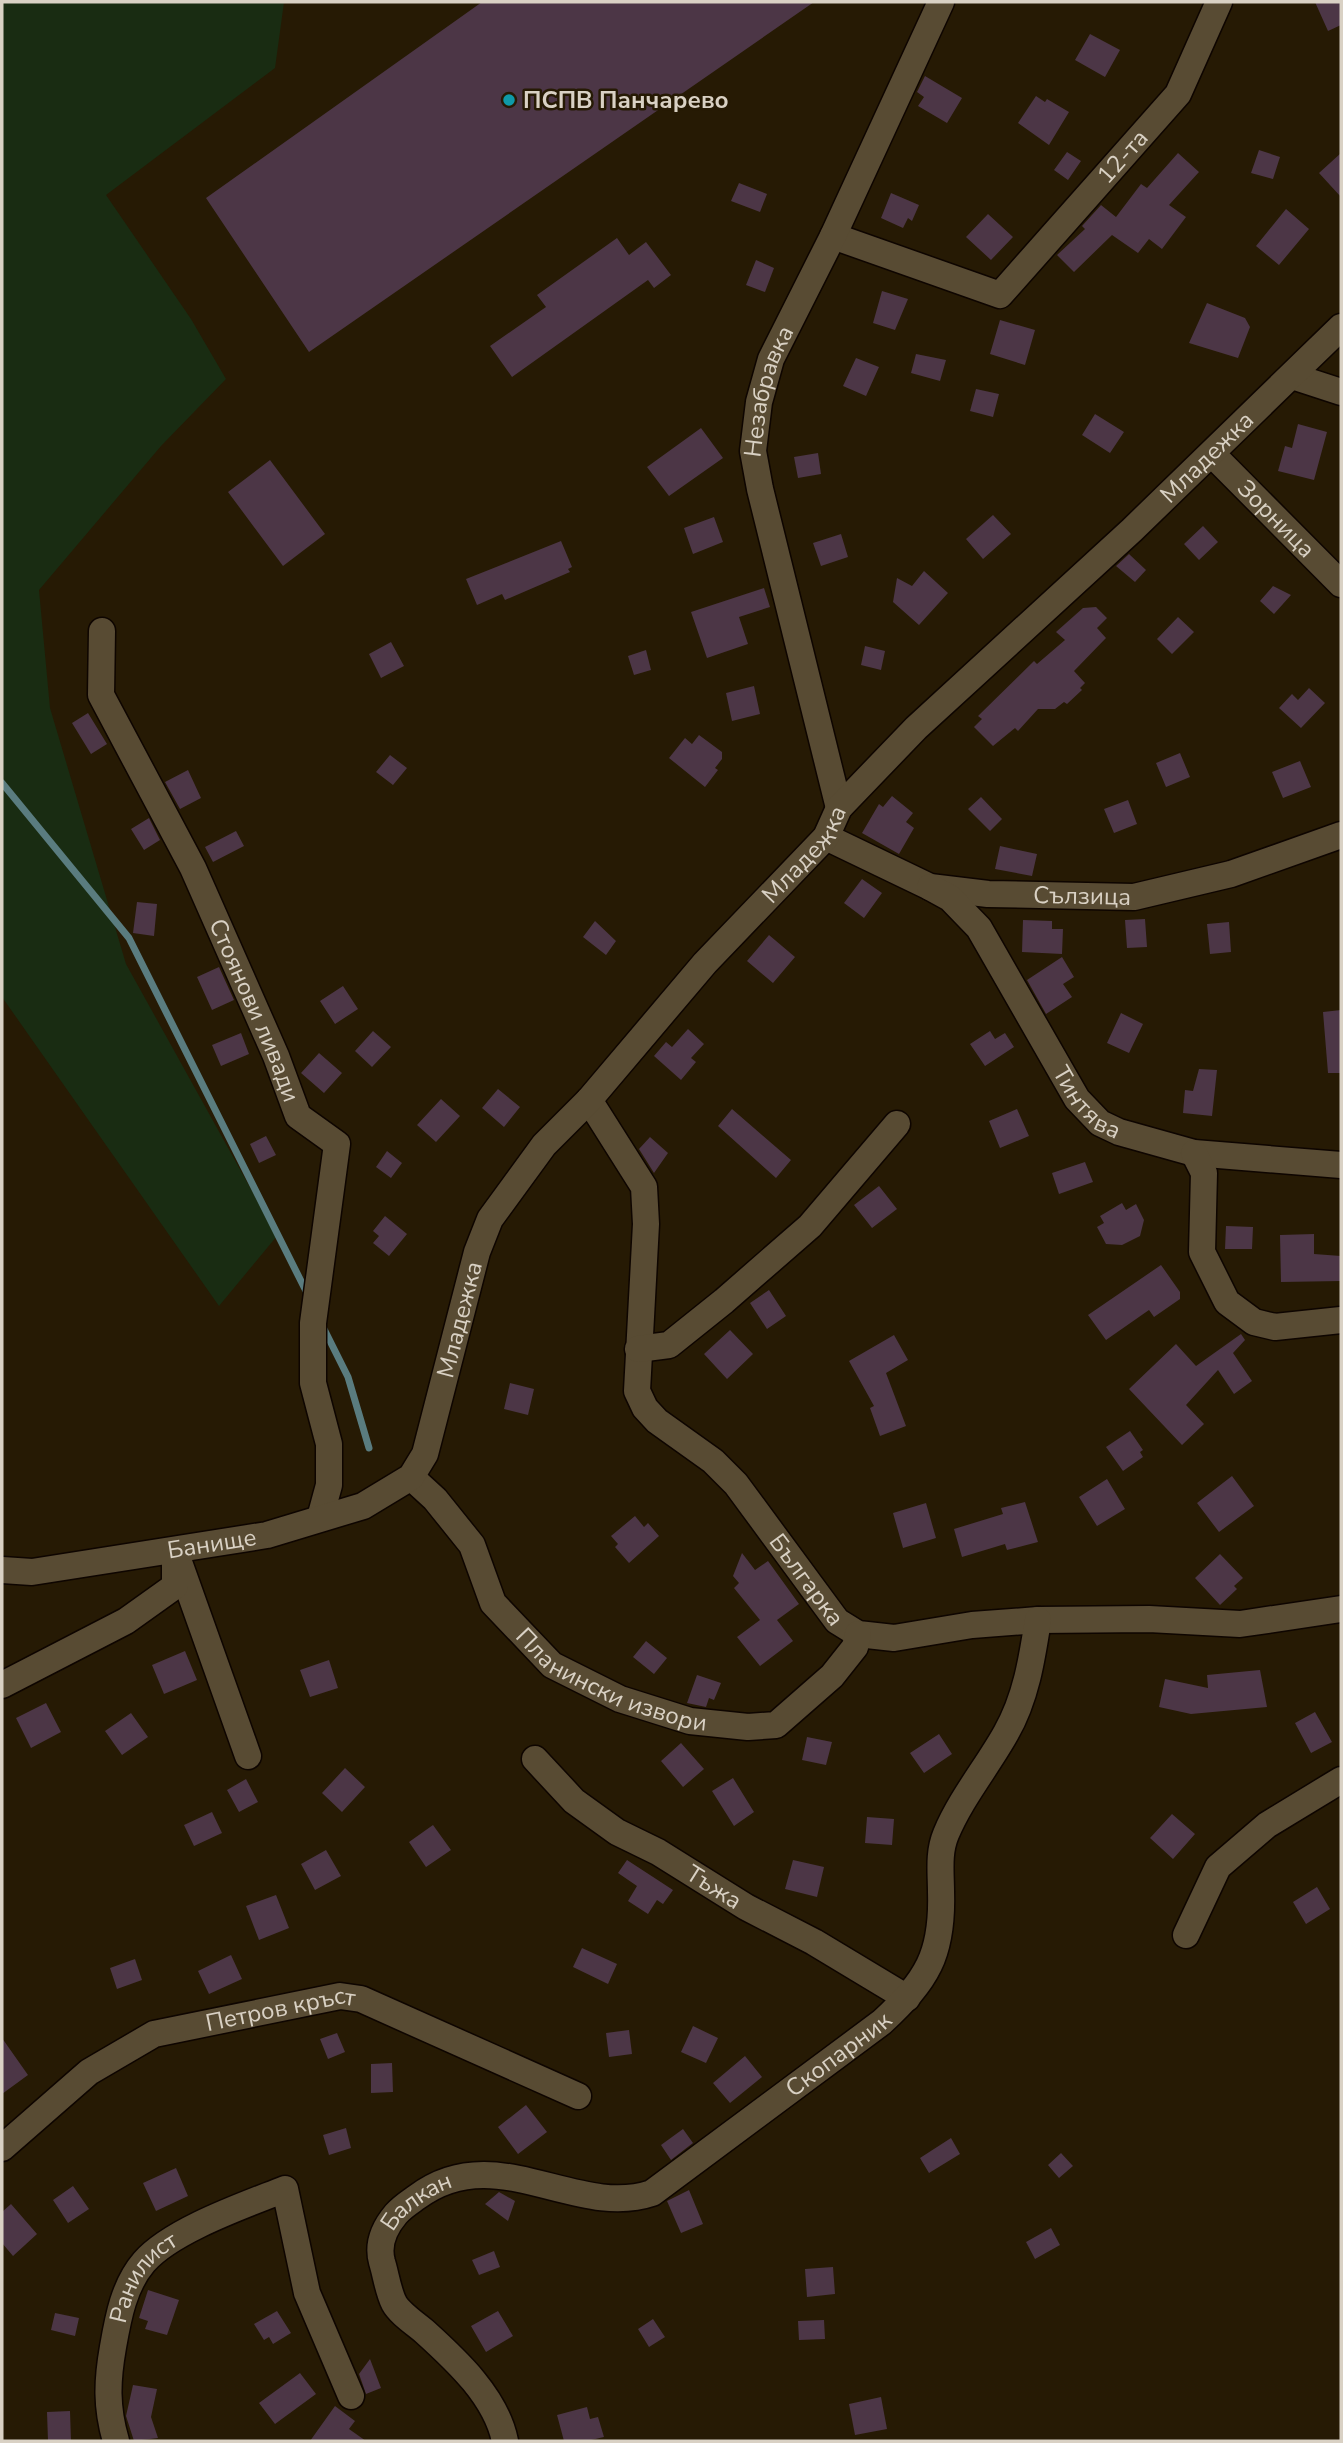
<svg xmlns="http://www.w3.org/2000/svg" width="1343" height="2443" viewBox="0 0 1343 2443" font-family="'Nunito Sans',sans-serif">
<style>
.green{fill:#192c12}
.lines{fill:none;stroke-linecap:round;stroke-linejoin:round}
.stream{stroke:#5a7c7f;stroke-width:7}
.building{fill:#4c3646}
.minor-casing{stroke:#0e0500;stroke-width:29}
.minor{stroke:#584b33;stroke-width:26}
.culture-dot{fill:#0f9aa8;stroke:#261a04;stroke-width:2.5}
.labels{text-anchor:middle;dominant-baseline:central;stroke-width:5;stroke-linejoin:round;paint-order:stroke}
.poi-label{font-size:24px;font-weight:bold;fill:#d9d1c4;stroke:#261a04;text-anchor:start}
.street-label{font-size:24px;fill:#d9d1c4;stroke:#261a04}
</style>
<rect width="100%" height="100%" fill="#261a04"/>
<path class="green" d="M2,2H284L275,68L106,195L191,319L226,379L161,446L39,590L50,708L126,964L277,1236L219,1306L2,997Z"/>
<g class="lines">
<path class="stream" d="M2,783L129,938L308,1295
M322,1325L348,1377L369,1448"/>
</g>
<path class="building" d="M482,2H814L309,352L206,198Z
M1315,2H1341V25L1328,31Z
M1090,34L1120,50L1105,77L1075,60Z
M925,76L962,98L947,123L918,106L924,97L917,92Z
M1036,96L1045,102L1047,99L1069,112L1049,145L1018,123Z
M1259,150L1280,157L1273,179L1251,173Z
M1067,152L1081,161L1068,180L1054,170Z
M1178,153L1199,172L1169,205L1186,217L1162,249L1149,239L1138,253L1112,235L1074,272L1057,255L1085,229L1082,226L1101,205L1116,217L1141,184L1147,188Z
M1341,153V197L1319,173Z
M739,183L767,194L760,212L731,201Z
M891,193L919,205L912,221L908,218L903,228L881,218Z
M1286,209L1309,229L1279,265L1256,246Z
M988,214L1013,237L991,260L966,237Z
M617,238L629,255L646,242L671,275L654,288L648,280L512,377L490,346L546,307L537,295Z
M756,260L774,268L765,292L746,285Z
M882,291L908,299L895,330L873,323Z
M1207,303L1245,318L1250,327L1238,358L1189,343Z
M1000,320L1035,330L1025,365L990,354Z
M916,354L946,360L940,381L911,373Z
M856,358L879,367L866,396L843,386Z
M976,389L999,394L993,417L970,411Z
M1095,414L1124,432L1110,453L1082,435Z
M1298,424L1327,432L1314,480L1278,471L1285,446L1292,448Z
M701,428L723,458L669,496L647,467Z
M818,453L821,474L798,478L794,457Z
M270,460L325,534L283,566L228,492Z
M993,515L1011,534L983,559L966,539Z
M714,517L723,542L693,554L684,528Z
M1203,526L1218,542L1199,560L1184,544Z
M841,534L848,557L821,566L813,543Z
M561,541L572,567L568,569L570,572L505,600L502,594L477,605L466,579Z
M1129,554L1146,570L1135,582L1116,566Z
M924,571L948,593L919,625L893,602L897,578L912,586Z
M1273,586L1291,595L1274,614L1260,601Z
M764,588L770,607L739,617L748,644L707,658L691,612Z
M1096,607L1107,618L1097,628L1106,638L1074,671L1085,683L1080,688L1082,690L1067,704L1064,702L1055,709H1038L1018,731L1015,728L993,746L974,727L982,719L978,716L1034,661L1037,664L1065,640L1056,632L1083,608Z
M1178,617L1194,632L1172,654L1157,639Z
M391,642L404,666L381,678L369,654Z
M865,646L885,651L881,670L861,665Z
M646,650L651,670L634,675L628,656Z
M754,686L760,714L732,721L726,693Z
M1309,688L1325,703L1301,728L1279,708L1292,694L1298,700Z
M88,713L107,744L91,754L72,723Z
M699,735L722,752V759L715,768L718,770L705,787L669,758L685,738L692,744Z
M1180,753L1190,777L1166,787L1156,763Z
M390,755L407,768L393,785L376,772Z
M1300,761L1311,787L1283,798L1272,772Z
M188,770L201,798L180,809L165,782Z
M892,796L913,813L906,822L914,828L899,854L862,833L879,804L883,807Z
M981,797L1002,819L990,831L968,809Z
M1128,800L1137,824L1114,833L1104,809Z
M149,818L160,840L144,850L131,829Z
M236,831L244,846L213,862L205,847Z
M1000,846L1037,854L1032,876L995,869Z
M862,879L882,893L864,918L844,903Z
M137,902L157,904L154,936L133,933Z
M1145,919L1147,947L1127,948L1125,920Z
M1023,920L1052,921V929H1063L1062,954L1022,952Z
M595,921L616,941L606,955L583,937Z
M1229,922L1231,952L1210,954L1207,924Z
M769,935L795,957L773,983L747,961Z
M1062,957L1074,977L1063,984L1072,997L1046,1014L1027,980Z
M219,967L234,1000L212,1010L197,977Z
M343,986L358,1009L335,1024L320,1001Z
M1341,1010V1073H1328L1323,1012Z
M1121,1013L1143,1024L1129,1053L1107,1043Z
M688,1029L704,1044L691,1058L696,1062L681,1080L654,1056L666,1042L672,1047Z
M373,1031L391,1047L372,1067L355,1051Z
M990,1031L995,1039L1005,1033L1014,1047L985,1066L970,1044Z
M241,1033L249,1054L221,1066L212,1045Z
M319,1053L342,1073L324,1093L301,1073Z
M1199,1069L1217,1070L1212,1116L1183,1113L1185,1090L1193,1091Z
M498,1089L520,1107L504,1127L482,1108Z
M441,1099L460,1116L436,1142L417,1125Z
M732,1109L791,1160L776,1178L718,1126Z
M1017,1109L1029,1136L1000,1148L989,1121Z
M266,1136L276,1155L259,1163L250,1144Z
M650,1137L668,1153L654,1173L639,1149Z
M387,1151L402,1163L391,1178L376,1167Z
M1085,1162L1093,1182L1059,1194L1052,1173Z
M879,1186L897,1209L872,1228L854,1205Z
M1122,1203L1126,1210L1136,1204L1144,1220L1140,1236L1122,1245L1106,1244L1097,1227L1104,1223L1100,1216Z
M385,1216L407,1234L389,1256L373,1243L379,1236L373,1231Z
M1226,1226L1253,1227L1252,1249H1225Z
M1314,1234V1254L1341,1256V1281L1281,1282L1280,1235Z
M1161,1265L1180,1292V1299L1154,1317L1149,1310L1106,1340L1088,1315Z
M769,1290L786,1316L767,1329L750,1303Z
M730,1330L753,1354L727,1379L704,1354Z
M1241,1334L1245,1340L1233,1353L1252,1381L1234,1394L1218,1370L1186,1405L1204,1424L1182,1445L1129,1389L1176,1344L1196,1366Z
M894,1335L908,1360L886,1373L906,1426L880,1436L870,1408L874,1406L849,1361Z
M510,1383L534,1389L528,1415L504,1409Z
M1130,1431L1143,1450L1140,1452L1143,1457L1123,1471L1106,1447Z
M1232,1476L1254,1506L1219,1532L1197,1503Z
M1107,1479L1125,1509L1097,1526L1079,1497Z
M1025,1502L1038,1542L1007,1550L1005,1544L962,1557L954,1529L1003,1514L1001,1508Z
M926,1503L936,1538L903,1548L893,1513Z
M635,1516L644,1527L648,1523L659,1536L629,1563L615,1547L618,1544L611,1536Z
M742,1553L755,1570L768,1561L799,1604L777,1620L793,1641L760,1666L737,1637L760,1620L734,1588L739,1583L733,1576Z
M1220,1554L1243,1578L1234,1586L1237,1589L1220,1605L1195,1578Z
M646,1641L667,1658L654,1674L633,1657Z
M185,1651L197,1680L164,1694L152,1665Z
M329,1660L338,1688L310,1697L300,1670Z
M1260,1670L1267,1707L1191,1714L1159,1707L1165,1679L1208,1688L1207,1675Z
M697,1675L721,1683L714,1700L709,1698L706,1707L687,1703Z
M46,1703L61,1732L31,1748L16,1718Z
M1315,1712L1332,1742L1311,1753L1295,1723Z
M131,1713L148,1737L122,1755L105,1731Z
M939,1734L952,1754L924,1773L910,1753Z
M807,1737L832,1742L826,1765L802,1760Z
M681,1743L704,1769L683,1787L661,1761Z
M345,1768L365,1787L342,1812L322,1793Z
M733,1778L754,1812L734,1826L712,1791Z
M246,1779L258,1802L239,1812L227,1790Z
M212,1812L222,1833L194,1846L184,1825Z
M1172,1814L1195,1834L1173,1859L1150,1838Z
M867,1817L894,1819L892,1845L865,1843Z
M433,1825L451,1850L426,1867L409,1842Z
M326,1850L341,1876L315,1890L301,1864Z
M627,1860L673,1890L663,1904L657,1900L648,1914L628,1901L637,1886L618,1873Z
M793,1860L824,1867L817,1897L785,1889Z
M1317,1887L1330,1909L1306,1924L1293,1902Z
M276,1895L289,1928L259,1940L246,1906Z
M582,1948L617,1964L608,1984L573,1967Z
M231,1955L242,1979L209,1994L198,1971Z
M135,1959L142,1980L117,1989L110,1968Z
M693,2026L718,2038L706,2063L681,2052Z
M629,2030L632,2054L609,2057L606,2033Z
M337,2033L345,2052L328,2059L320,2039Z
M2,2038L28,2075L2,2094Z
M745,2056L762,2077L730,2103L713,2083Z
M392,2063L393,2092L371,2093V2064Z
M526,2105L547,2132L518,2154L498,2127Z
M346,2128L351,2148L329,2155L323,2135Z
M683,2129L693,2143L671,2160L661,2145Z
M951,2138L960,2154L929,2173L920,2158Z
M1061,2153L1073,2166L1059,2178L1048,2165Z
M176,2168L188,2196L156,2211L143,2183Z
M73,2186L89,2209L68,2223L53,2200Z
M689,2190L703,2224L681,2233L667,2201Z
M499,2192L515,2201L508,2221L485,2204Z
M11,2204L37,2234L13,2256L2,2243V2212Z
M1051,2228L1060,2245L1035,2259L1026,2242Z
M494,2251L500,2267L479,2275L472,2260Z
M833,2267L835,2294L807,2297L805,2269Z
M148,2290L179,2300L167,2335L145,2329L148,2321L139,2318Z
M277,2311L291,2333L273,2344L269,2337L264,2340L254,2324Z
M498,2311L513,2336L486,2352L471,2326Z
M55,2313L79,2318L75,2336L51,2330Z
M653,2319L665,2337L649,2347L638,2329Z
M824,2320L825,2339L799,2340L798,2321Z
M370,2359L381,2388L366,2394L359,2374Z
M300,2373L316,2394L275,2424L259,2403Z
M133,2385L157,2389L151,2417L158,2438L134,2441L126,2416Z
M881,2397L887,2429L855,2435L849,2404Z
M335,2406L355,2421L349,2429L366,2441H310Z
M587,2407L590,2419L598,2417L604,2437L587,2441H564L557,2415Z
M70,2411L71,2441H48L47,2412Z"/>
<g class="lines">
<g class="minor-casing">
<g id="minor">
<path id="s1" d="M833,236L1000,295L1178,94L1219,2"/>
<path d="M1292,376L1341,392"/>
<path id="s2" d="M1212,454L1341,584"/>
<path id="s3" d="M102,631L101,695L193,868L276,1056L298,1116L337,1144L313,1323V1383L329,1444V1485L320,1518"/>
<path id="s4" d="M839,808L760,489L753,451L759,402L771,359L833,236L941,2"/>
<path id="s5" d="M826,837L930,887L988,894L1134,897L1231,874L1341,835"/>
<path id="s6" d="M930,887L950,898L979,928L1077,1099L1100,1123L1119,1132L1194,1153L1341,1165"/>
<path id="s7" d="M589,1100L644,1187L646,1224L637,1391L645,1408L657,1421L713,1461L736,1484L837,1621L858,1634L894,1638L972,1625L1038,1620L1149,1619L1240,1624L1341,1609"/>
<path d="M1194,1153L1204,1173L1202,1252L1227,1302L1254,1322L1275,1327L1341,1320"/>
<path d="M638,1349L669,1345L724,1301L810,1226L897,1124"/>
<path id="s8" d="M411,1477L435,1499L472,1545L493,1603L552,1665L620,1699L690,1721L748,1727L776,1725L832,1676L855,1647L858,1634"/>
<path d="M179,1562L248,1756"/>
<path id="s9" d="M2,1570L32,1572L267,1535L363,1506L411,1477L425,1454L477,1252L490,1219L544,1145L589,1100L705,963L826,837L839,808L916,728L1132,530L1341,327"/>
<path d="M2,1685L126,1621L175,1586V1551"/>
<path id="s10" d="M535,1759L574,1801L617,1832L658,1852L746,1907L814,1942L907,1998"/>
<path d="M1186,1935L1218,1867L1267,1825L1341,1780"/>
<path id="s11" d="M2,2148L89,2072L154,2034L340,1996L361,1999L578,2096"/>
<path id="s12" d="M116,2441C106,2407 107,2381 113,2347C118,2318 124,2285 144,2262C172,2230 245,2205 285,2189L307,2293L351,2396"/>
<path id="s13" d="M505,2441C496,2397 457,2361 425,2332C416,2324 400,2314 394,2303C388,2291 386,2275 382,2262C377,2244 385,2227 396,2214C402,2207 410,2202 417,2197C496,2138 575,2219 652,2193L882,2022C927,1980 943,1955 941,1892C941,1873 938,1853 946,1834C961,1798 987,1767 1006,1733C1026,1698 1032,1659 1038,1620"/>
</g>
</g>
<use href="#minor" class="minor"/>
</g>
<circle class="culture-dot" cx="509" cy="100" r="7"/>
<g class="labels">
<g class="poi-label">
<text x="523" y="100">ПСПВ Панчарево</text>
</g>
<g class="street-label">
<text stroke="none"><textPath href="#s1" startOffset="362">12-та</textPath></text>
<text stroke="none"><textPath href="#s4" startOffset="429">Незабравка</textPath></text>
<text stroke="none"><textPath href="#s9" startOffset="1745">Младежка</textPath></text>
<text stroke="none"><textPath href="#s2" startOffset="91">Зорница</textPath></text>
<text stroke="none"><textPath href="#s9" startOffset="1178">Младежка</textPath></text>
<text stroke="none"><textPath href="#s5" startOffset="268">Сълзица</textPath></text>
<text stroke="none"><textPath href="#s3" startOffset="415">Стоянови ливади</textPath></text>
<text stroke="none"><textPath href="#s6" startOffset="271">Тинтява</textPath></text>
<text stroke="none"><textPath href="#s9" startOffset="590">Младежка</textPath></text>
<text stroke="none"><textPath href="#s9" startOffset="212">Банище</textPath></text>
<text stroke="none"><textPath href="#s7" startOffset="564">Българка</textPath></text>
<text stroke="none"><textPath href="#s8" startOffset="299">Планински извори</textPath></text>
<text stroke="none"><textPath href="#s10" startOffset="222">Тъжа</textPath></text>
<text stroke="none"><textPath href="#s11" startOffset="320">Петров кръст</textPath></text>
<text stroke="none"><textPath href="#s13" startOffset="777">Скопарник</textPath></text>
<text stroke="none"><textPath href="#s13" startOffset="299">Балкан</textPath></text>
<text stroke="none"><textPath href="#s12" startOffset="173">Ранилист</textPath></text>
</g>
</g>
<rect width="1343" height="2443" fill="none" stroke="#d9d1c4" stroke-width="7"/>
</svg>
